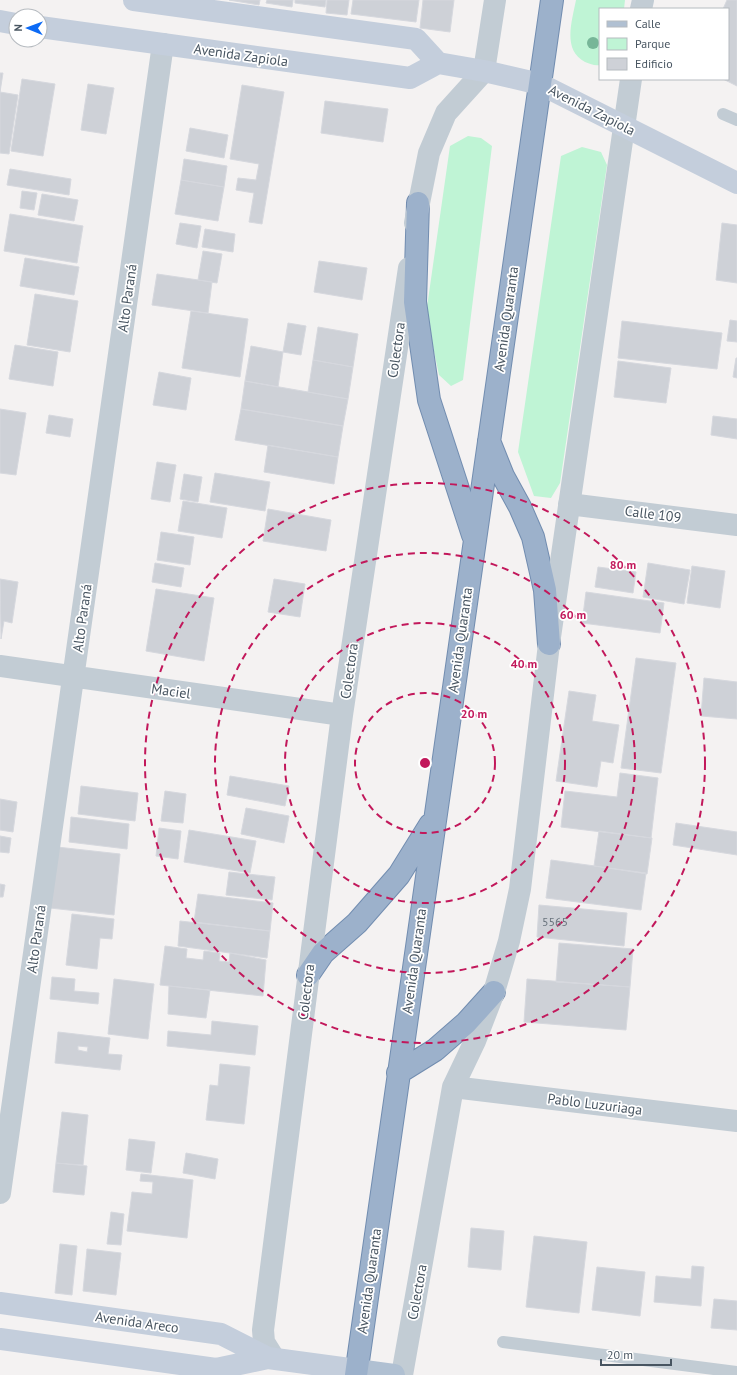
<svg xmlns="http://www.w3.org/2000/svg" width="737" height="1375" viewBox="0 0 737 1375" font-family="'PT Sans',sans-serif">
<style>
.green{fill:#bff4d5}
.building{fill:#ced1d7;stroke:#d6d8de;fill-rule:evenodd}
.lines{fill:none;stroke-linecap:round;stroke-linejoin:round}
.trunk-casing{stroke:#728db0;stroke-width:24}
.service{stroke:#c2ccd4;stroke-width:12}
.minor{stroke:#c2ccd4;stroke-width:22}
.secondary{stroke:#c4cedc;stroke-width:22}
.primary{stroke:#b0c0d2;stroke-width:22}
.trunk{stroke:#9cb1cb;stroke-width:22}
.tree{fill:#77b698}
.ring{fill:none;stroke:#c2185b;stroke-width:2;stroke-dasharray:7 5}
.labels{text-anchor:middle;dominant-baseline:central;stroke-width:3.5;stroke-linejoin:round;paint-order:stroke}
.number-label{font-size:12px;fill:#6a747e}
.street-label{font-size:14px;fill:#485561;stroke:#fff}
.centre{fill:#c2185b;stroke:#fff;stroke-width:2}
.ring-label{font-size:12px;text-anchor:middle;font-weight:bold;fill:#c2185b;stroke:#fff;stroke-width:3.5;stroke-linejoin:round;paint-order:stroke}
</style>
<rect width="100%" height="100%" fill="#f4f2f2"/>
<path class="green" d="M576,0H625L624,9H600V65C594,66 591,64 585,62C562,50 572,21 576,0Z
M468,136L481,138L492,146L463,380L451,386L439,375L426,314L450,146Z
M582,147L601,152L607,165L560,483L551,498L534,496L518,452L561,156Z"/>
<path class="building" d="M229,0H260L259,5Z
M267,0H293L292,7L266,3Z
M295,0H326L325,7L295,3Z
M327,0H349L347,15L326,13Z
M353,0H419L416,22L351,14Z
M423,0H454L450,32L420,28Z
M727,0H737V86L723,79H728V9H723Z
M0,73H3L0,92Z
M22,79L55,84L43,156L11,151Z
M88,84L114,88L106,134L81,130Z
M242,85L284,92L262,224L249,222L254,193L236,190L238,178L256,180L259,164L230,159Z
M0,92L18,95L9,154L0,153Z
M325,101L388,109L383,142L321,133Z
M190,128L228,135L224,158L186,151Z
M184,159L227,166L224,187L181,180Z
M10,169L71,179L69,195L7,185Z
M181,180L224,187L218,221L175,214Z
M22,191L37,193L34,210L20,208Z
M42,194L78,200L74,221L38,215Z
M10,214L83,226L77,263L4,251Z
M180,223L201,226L197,248L176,244Z
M722,223L737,225V283L716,280Z
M205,229L235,234L233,252L202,247Z
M203,251L222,254L217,283L198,280Z
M25,258L79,267L74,295L20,286Z
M319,261L367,268L362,300L314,292Z
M157,274L212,282L208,313L152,305Z
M35,294L78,301L70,352L27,345Z
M191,311L248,319L240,377L182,368Z
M730,320L737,321V342L727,341Z
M622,321L722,333L717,369L618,358Z
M288,323L306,326L301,355L283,352Z
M318,327L358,334L353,367L313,360Z
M15,345L58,352L53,386L9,379Z
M251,346L283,352L278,387L245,381Z
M736,358H737V378L733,377Z
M313,360L353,367L348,399L308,392Z
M618,361L671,368L666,403L614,397Z
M159,372L191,378L186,410L153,405Z
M245,381L348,399L343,426L241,409Z
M0,409L26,413L16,475L0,473Z
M241,409L343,426L338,457L235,440Z
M49,415L73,419L70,437L46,433Z
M713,416L737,419V439L711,435Z
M268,445L338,457L334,484L264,472Z
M157,462L176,465L170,502L151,499Z
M215,473L270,482L265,511L210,502Z
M184,474L202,477L198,502L180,499Z
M183,501L227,508L222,538L178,531Z
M268,509L331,520L326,551L263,541Z
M161,532L194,537L190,565L157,560Z
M155,563L184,568L181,587L152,582Z
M648,563L690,570L684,604L643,597Z
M692,566L725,571L720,608L687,603Z
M598,567L636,572L633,593L595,587Z
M0,579L18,582L12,623L4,621L1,639Z
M274,579L305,584L300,617L268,612Z
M156,589L214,598L204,661L146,651Z
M586,592L664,603L660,633L582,623Z
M636,658L676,663L661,773L621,768Z
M704,678L737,682V719L701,716Z
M569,691L596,695L592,721L619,725L613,763L601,761L597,787L556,781Z
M620,773L658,778L651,838L561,827L565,791L617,797Z
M230,776L289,786L285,806L227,795Z
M81,786L138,793L135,821L78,814Z
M165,791L186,794L183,823L161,821Z
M0,799L17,802L13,832L0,830Z
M246,808L289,816L284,843L241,834Z
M71,817L129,824L127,849L69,842Z
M676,823L737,832V855L673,845Z
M159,828L181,831L178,859L156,856Z
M189,830L256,841L250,873L184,862Z
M599,831L652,838L647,874L594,866Z
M0,836L11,838L9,853L0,852Z
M57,847L120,854L114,915L50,908Z
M551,860L646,873L641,910L546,898Z
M229,872L275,877L272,900L226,895Z
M0,884L5,885L3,897H0Z
M198,894L273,903L270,931L194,922Z
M539,905L627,913L624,946L537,937Z
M72,914L114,919L112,939L100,938L97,969L66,965Z
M180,921L270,931L267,958L178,946Z
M559,943L633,949L630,987L556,982Z
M165,946L187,949L186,958L203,960L204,951L220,953L219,961L229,962L230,953L266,960L263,996L160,985Z
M52,977L75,979L74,991L99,993L98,1004L50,999Z
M114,979L154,984L148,1039L108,1034Z
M527,979L630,987L626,1030L524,1022Z
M169,986L210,990L206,1018L168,1014Z
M212,1021L258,1026L255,1055L167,1046L168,1031L211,1035Z
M58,1032L110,1038L108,1054L122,1055L120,1070L55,1063ZM78,1046L88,1047L87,1052L78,1050Z
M220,1064L250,1067L244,1124L206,1120L210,1085L218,1086Z
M62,1112L88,1115L83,1165L56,1163Z
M129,1139L155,1142L151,1173L126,1170Z
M186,1153L218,1159L215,1179L183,1173Z
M56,1163L87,1166L84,1195L53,1192Z
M141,1174L193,1180L187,1238L127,1231L132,1192L152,1194L153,1182L140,1181Z
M111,1212L124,1214L121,1245L107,1244Z
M471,1228L504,1231L501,1270L468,1267Z
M534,1236L587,1242L579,1313L526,1307Z
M60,1244L77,1246L72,1295L55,1293Z
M87,1249L121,1253L116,1295L83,1291Z
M692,1266L704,1267L701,1306L654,1302L656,1276L691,1279Z
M597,1267L645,1272L640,1316L592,1310Z
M714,1299L737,1301V1330L711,1328Z"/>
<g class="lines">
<g class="trunk-casing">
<path id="trunk" d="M418,203L415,302L429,400L473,535
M489,441L503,476L520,507L533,537L545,590L549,644
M308,975L323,953L357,923L399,875L430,825
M398,1073L435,1050L466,1023L494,992
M356,1375L552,0"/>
</g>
<path class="service" d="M723,114L737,120
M503,1342L737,1372"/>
<path class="minor" d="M641,9L643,0
M415,223L429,153L446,113L484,71L495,0
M569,504L737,525
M0,666L342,715
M453,1087L737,1121
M0,1193L163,44
M274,1358L264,1342L263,1330L342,715L409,268
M402,1375L453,1087L475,1041L494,992L509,941L520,889L549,644L631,79"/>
<path class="secondary" d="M134,0L416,39L438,63L484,71L540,84L737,183
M0,21L16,24
M40,27L410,78L438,63
M0,1303L221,1334L268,1358L357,1370
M0,1339L216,1369L268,1358"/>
<path class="primary" d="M357,1370L394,1375"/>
<use href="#trunk" class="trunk"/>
</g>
<circle class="tree" cx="593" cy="43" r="6"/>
<g class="ring">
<circle cx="425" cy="763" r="70"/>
<circle cx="425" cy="763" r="140"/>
<circle cx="425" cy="763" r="210"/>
<circle cx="425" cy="763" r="280"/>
</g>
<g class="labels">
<g class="number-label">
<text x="555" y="921">5565</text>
</g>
<g class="street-label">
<text transform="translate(241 55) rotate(8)">Avenida Zapiola</text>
<text transform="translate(592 110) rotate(27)">Avenida Zapiola</text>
<text transform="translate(127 298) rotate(-82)">Alto Paraná</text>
<text transform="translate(506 319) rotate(-82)">Avenida Quaranta</text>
<text transform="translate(396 350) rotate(-82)">Colectora</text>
<text transform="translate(653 514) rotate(7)">Calle 109</text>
<text transform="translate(82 618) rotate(-82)">Alto Paraná</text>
<text transform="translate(460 640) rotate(-82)">Avenida Quaranta</text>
<text transform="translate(349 671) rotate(-82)">Colectora</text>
<text transform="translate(171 691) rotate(8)">Maciel</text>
<text transform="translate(36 939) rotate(-82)">Alto Paraná</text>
<text transform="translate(414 961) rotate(-82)">Avenida Quaranta</text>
<text transform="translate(306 992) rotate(-83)">Colectora</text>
<text transform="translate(595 1104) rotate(7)">Pablo Luzuriaga</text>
<text transform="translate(369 1281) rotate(-82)">Avenida Quaranta</text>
<text transform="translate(417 1292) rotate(-80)">Colectora</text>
<text transform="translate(137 1322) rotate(8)">Avenida Areco</text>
</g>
</g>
<circle cx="425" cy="763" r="6" class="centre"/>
<g class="ring-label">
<text x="623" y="569">80 m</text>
<text x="573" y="619">60 m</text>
<text x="524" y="668">40 m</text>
<text x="474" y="718">20 m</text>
</g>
<rect x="599" y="8" width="130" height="72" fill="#ffffff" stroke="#b6bbc0"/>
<rect x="607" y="21" width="20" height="6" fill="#b0c0d2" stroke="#b6bbc0"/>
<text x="635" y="28" font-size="12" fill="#485561">Calle</text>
<rect x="607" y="38" width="20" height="12" fill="#bff4d5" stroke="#b6bbc0"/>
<text x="635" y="48" font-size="12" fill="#485561">Parque</text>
<rect x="607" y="58" width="20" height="12" fill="#ced1d7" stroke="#b6bbc0"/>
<text x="635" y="68" font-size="12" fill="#485561">Edificio</text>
<g transform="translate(28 28) rotate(271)"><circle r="19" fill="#ffffff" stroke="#b6bbc0"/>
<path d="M0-3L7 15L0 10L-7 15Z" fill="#0c6af5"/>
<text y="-6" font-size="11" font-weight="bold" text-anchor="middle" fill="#485561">N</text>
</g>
<path d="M601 1359v6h70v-6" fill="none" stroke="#485561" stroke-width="2"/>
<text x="607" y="1359" font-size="12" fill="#485561" stroke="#ffffff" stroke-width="3" paint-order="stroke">20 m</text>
</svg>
